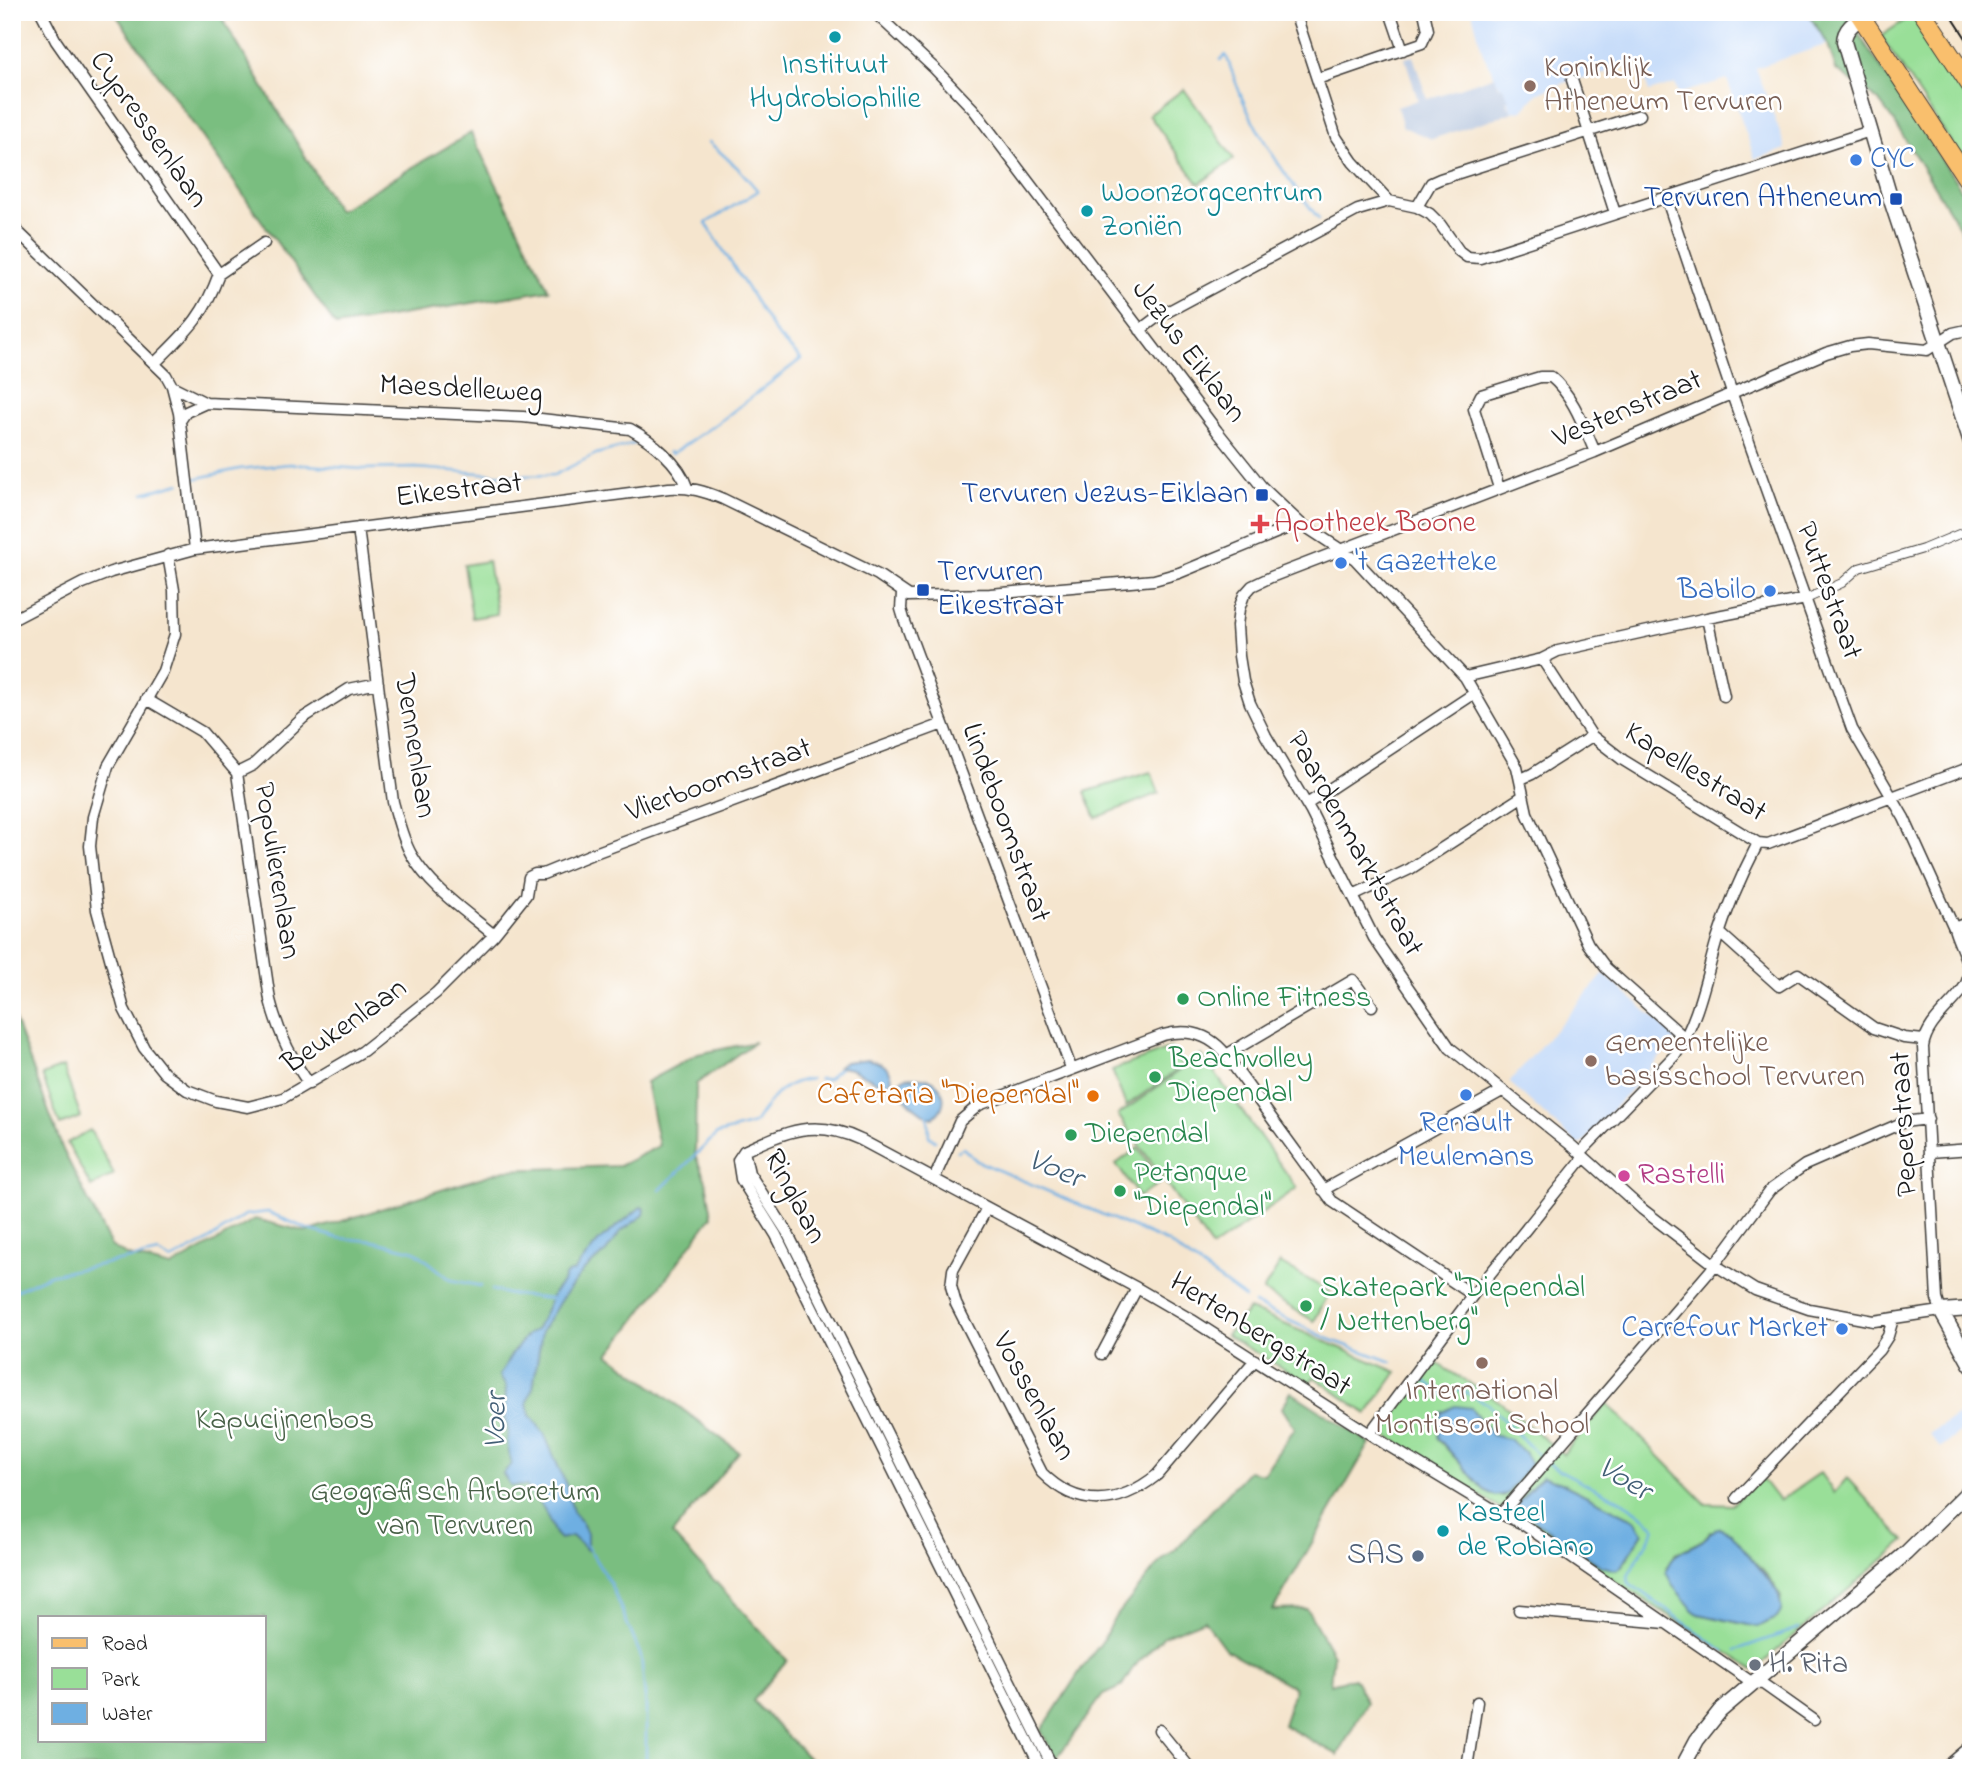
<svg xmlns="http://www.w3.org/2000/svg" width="1983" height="1780" viewBox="0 0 1983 1780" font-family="'Indie Flower',sans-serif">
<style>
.built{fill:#c8ddf9}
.industrial{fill:#b6c6de}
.green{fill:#99df98;stroke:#5a7e5a;stroke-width:2;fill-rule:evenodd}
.forest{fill:#7abe80;stroke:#4b6d4e;stroke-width:2;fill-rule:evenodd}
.water{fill:#6eafe2;stroke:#45667f;stroke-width:2}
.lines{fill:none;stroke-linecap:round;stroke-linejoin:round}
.stream{stroke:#6eafe2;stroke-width:2.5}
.pedestrian-casing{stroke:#3d3a37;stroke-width:10}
.minor-casing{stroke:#3d3a37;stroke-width:13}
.tertiary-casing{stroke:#3d3a37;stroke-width:17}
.primary-casing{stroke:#3d3a37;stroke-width:20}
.pedestrian{stroke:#fff;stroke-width:8}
.minor{stroke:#fff;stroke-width:10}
.tertiary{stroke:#fff;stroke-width:14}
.primary{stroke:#f9bf6d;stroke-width:18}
.tram{stroke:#1c1c1c;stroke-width:2}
.culture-dot{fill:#0f9aa8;stroke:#fff;stroke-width:2.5}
.education-dot{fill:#8d6e63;stroke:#fff;stroke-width:2.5}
.shop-dot{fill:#3f7fe0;stroke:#fff;stroke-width:2.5}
.transit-dot{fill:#1a4fb4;stroke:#fff;stroke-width:2.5}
.health-dot{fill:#e0444e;stroke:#fff;stroke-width:2.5}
.leisure-dot{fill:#2e9e5b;stroke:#fff;stroke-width:2.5}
.food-dot{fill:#e8710a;stroke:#fff;stroke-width:2.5}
.hotel-dot{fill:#d1479c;stroke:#fff;stroke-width:2.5}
.service-dot{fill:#5c6f8a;stroke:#fff;stroke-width:2.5}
.worship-dot{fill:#6b7280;stroke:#fff;stroke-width:2.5}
.labels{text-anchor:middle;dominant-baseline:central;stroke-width:5;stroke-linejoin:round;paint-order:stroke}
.culture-label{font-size:30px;fill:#0d838f;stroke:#fff;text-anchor:start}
.education-label{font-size:30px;fill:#785e54;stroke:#fff;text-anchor:start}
.street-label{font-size:30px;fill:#1c1c1c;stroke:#fff}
.shop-label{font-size:30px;fill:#366cbe;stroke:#fff;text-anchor:start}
.transit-label{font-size:30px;fill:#164399;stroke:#fff;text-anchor:end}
.health-label{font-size:30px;fill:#be3a42;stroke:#fff;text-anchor:start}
.leisure-label{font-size:30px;fill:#27864d;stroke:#fff;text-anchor:start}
.food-label{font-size:30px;fill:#c56008;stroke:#fff;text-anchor:end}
.hotel-label{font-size:30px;fill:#b23c85;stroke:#fff;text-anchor:start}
.park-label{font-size:30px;fill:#486047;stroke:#fff}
.service-label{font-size:30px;fill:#4e5e75;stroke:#fff;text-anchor:end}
.worship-label{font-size:30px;fill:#5b616d;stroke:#fff;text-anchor:start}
.water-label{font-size:32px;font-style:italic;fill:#415e75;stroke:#fff}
</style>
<rect width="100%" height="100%" fill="#fff"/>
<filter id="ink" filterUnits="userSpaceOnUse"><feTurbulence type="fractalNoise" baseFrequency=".0143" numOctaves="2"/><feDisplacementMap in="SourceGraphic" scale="14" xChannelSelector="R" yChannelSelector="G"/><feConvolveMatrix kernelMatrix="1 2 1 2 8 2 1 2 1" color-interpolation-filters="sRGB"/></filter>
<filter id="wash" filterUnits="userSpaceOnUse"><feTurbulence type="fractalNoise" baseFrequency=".00686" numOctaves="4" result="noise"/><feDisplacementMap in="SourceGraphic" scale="28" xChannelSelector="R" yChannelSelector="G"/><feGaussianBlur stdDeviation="1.57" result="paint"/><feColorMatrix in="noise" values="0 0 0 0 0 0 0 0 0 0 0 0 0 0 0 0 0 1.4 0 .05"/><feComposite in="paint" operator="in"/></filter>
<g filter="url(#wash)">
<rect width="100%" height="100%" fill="#f5e5ce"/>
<path class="built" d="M1472,12H1807L1828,44L1756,68L1786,149L1755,159L1727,79L1678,94L1675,84L1649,92L1639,62L1597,76L1572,80L1537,94L1523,110L1513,112L1483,54Z
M1604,974L1677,1038L1582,1144H1577L1509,1082Z
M1971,1406V1424L1940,1448L1929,1434Z"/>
<path class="industrial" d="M1413,56L1427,99L1495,76L1499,87L1502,86L1509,99L1506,101L1513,112L1432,139L1403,127L1397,107L1418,100L1405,58Z"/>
<path class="green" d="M1916,13L1971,97V173L1881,36Z
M1184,89L1234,159L1199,184L1149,115Z
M488,561L497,614L472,618L464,565Z
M1151,772L1159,793L1096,818L1085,792Z
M1171,1048L1183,1066L1126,1106L1112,1070Z
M1202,1055L1297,1188L1212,1248L1118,1115Z
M63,1067L81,1117L60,1125L42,1075Z
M90,1130L114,1174L91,1187L67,1143Z
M1138,1148L1161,1182L1139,1197L1116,1164Z
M1280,1263L1330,1292L1314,1321L1263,1291Z
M1249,1309L1397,1372L1367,1414L1314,1377L1309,1384L1226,1335Z
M1431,1360L1499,1401L1563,1454L1607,1403L1706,1504L1732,1505L1759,1475L1779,1501L1820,1473L1834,1493L1847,1478L1905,1541L1754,1670L1387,1436V1417ZM1471,1408L1493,1435L1531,1464L1503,1496L1484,1490L1438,1439ZM1559,1482L1635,1520L1643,1533L1623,1565L1601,1566L1517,1507L1519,1501ZM1711,1531L1731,1533C1745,1556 1770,1572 1781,1597L1777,1618L1757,1627L1699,1614L1673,1586L1666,1568L1675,1554L1703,1540Z"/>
<path class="forest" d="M114,12H218L338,211L471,133L549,290L336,326Z
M1807,12H1844L1971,204V246L1895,123L1878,100L1836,70L1828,44Z
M12,1012L63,1150L111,1246L128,1256L171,1267L255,1219L307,1232L505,1170L619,1166L659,1146L646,1082L698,1054L755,1042L696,1084L695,1155L706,1181L712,1216C677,1262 645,1310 609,1354L739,1452L672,1534L787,1660L753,1701L818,1768H12ZM40,1617H264V1740H40Z
M1291,1392L1370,1443L1273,1610L1307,1609L1333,1655L1330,1684L1354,1678L1367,1702L1338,1755L1283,1725L1295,1688L1226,1650L1204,1620L1164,1636L1133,1668L1121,1687L1103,1695L1056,1759L1041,1731L1082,1668L1104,1639L1111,1623L1159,1563L1176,1549L1248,1471L1263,1474L1295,1428L1282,1408Z"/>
<path class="water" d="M868,1059C879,1062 891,1066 892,1079L884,1085L851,1069L838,1067L845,1062Z
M907,1077C913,1078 918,1077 924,1078C939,1079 948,1096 941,1109C939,1113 936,1115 933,1118C920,1115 899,1095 897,1082Z
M641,1207L645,1209L644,1215L620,1232L606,1252L584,1270L560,1301L542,1331L533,1388L527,1403L530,1415L544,1433L567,1487L573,1512L581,1521L587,1534V1550L572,1536L560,1539L555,1534L544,1509L526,1486H511L503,1474L511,1464L507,1442L508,1430L505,1418L506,1386L499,1376L513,1352L527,1335L537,1329L554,1292L564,1280L565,1276L569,1272H573L599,1241Z
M1455,1406L1471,1408L1492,1435L1509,1439L1524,1452L1531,1464L1507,1494L1495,1496L1484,1490L1438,1438L1441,1413Z
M1542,1476L1559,1482L1635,1520L1643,1533L1620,1568L1616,1570L1601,1566L1519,1510L1517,1507L1519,1501Z
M1719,1528L1731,1533L1778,1591L1782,1610L1777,1618L1757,1627L1699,1614L1695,1612L1673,1586L1666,1572C1670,1552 1687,1550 1702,1541C1709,1536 1711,1530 1719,1528Z"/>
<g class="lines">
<path class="stream" d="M1220,60L1226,55C1233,74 1239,93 1248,111C1267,150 1292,185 1319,219
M669,452L672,454L723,419L801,359L776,334L706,223L758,191L740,170L709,142
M194,479L239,469L290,464L363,469L416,468L518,476L554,475L596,454L637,443L642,445
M144,493L180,483
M819,1079H827L840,1068
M928,1115L929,1136L935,1141
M957,1151L963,1148L977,1161L1167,1242L1245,1298
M660,1190L717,1134L754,1124C770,1100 780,1082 811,1079
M492,1290L507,1294L551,1299
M13,1292L49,1275L159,1253L171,1260L206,1242L245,1215L268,1212L307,1229L338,1238L373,1241L415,1251L451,1280L481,1286
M1254,1304L1329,1339L1392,1362
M1424,1380L1444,1395L1459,1389L1488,1404L1542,1459
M1548,1463C1582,1486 1628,1496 1655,1528L1628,1576L1629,1583L1724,1651
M587,1546L611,1585L641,1656L646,1706V1768
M1736,1650L1799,1628"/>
</g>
</g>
<g filter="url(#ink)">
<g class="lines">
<g class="pedestrian-casing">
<path id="pedestrian" d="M1806,599L1842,583L1859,568L1923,549L1971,529"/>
</g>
<g class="minor-casing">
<path id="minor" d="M41,12L56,41L219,274C203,318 187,331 155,363
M874,12L934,68L974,110L1217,431L1262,487L1300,523L1355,559L1465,677L1517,767L1527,813L1588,944L1606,968L1686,1039
M1295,12L1336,137L1353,162L1389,201
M1390,12L1403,50
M1317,79L1422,43L1428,30L1424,12
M1572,80L1615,213
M1666,197L1732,393L1734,400L1852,729L1904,818L1954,928C1957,941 1970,963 1969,974C1966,999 1927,1016 1923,1047L1937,1299L1941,1311L1874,1321L1809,1309L1755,1290L1715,1265L1642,1209L1572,1146L1450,1048L1374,938L1311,812L1266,736L1250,703L1243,681L1239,656L1237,626L1239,609L1244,595L1252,586L1271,577L1595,452L1724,397L1732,393L1826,353L1850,346L1868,344L1927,350L1953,333L1971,329
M1417,207L1431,183L1440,179L1640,115
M12,226L166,375L172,386L179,413L195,549
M219,274L264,243
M1140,330L1156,318L1358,210L1389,201L1417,207L1430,214L1440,224L1459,251L1467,257L1480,258L1870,131
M172,386L206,403L523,417L630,429C652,441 679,463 687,487
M180,421L186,412L206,403
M1499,488L1474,409L1481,395L1540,377H1551C1573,395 1584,427 1595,452
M358,528L393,802C398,819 402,838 411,854C429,887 465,911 494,935
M168,555L174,590L175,634L163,671L108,766L93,817L90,846L97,910L124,1009L144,1048L164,1073L187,1090L216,1101L248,1107L283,1098L363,1051L436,993L494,935L526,895L529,877L535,874H543L592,854L943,724
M902,593L901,609L904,619L1071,1068
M1707,618L1724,696
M12,620L83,583L111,572L195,549L669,488C690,487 704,491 723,499L878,575L909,596L990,594L1154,580L1179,573L1300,523
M1542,659L1592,736L1623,760L1758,843L1768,844L1971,767
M1465,677L1542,659L1558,651L1707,618L1806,599
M146,699L202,732L237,773L270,1000C278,1032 290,1057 309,1084
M237,773L253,765L303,718L349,689L378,683
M1521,779L1532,774L1592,736
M1307,804L1475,693
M1353,896L1410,869L1523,796
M1954,928L1971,921
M1720,933L1779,986L1798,974L1874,1028L1904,1038L1924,1040
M1226,1055L1353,980L1372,1006
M744,1151C787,1131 815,1118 861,1140L1137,1288L1192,1320L1387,1445L1501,1514L1521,1523L1753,1683L1763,1684L1814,1720
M744,1151L738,1160L741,1179L776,1235L1041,1768
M744,1151L749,1173L787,1232L1053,1768
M1930,1152L1971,1149
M1580,1153L1676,1054C1698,1020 1705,981 1716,943C1727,908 1741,876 1758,843
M934,1179L960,1121L979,1105L1163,1035C1186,1029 1206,1033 1222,1050L1332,1201L1473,1295
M1323,1190L1502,1091
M987,1208L953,1270L951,1286L956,1304L1042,1473C1078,1509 1118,1506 1157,1475L1255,1360
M1102,1354L1137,1288
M1370,1433L1473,1295L1584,1157
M1737,1498L1879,1350L1888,1336L1893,1319
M1501,1514L1710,1271L1770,1190L1805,1165L1904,1122L1928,1119
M1519,1610L1666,1623
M1159,1730L1190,1768
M1467,1768L1477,1702
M1945,1768L1971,1746"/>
</g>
<g class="tertiary-casing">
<path id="tertiary" d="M1871,12C1859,20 1844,26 1844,42L1889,194L1971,442
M1971,1309L1941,1311L1971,1365
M1682,1768L1697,1740L1720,1711L1906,1553L1971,1489"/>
</g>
<g class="primary-casing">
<path id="primary" d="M1858,12L1971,185
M1922,12L1971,86"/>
</g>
<use href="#pedestrian" class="pedestrian"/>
<use href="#minor" class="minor"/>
<use href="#tertiary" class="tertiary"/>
<use href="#primary" class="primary"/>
<path class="tram" d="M1949,12L1971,46"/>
</g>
</g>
<g class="culture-dot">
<circle cx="835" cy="37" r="7"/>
<circle cx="1087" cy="211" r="7"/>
<circle cx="1443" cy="1531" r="7"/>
</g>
<g class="education-dot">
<circle cx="1530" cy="86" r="7"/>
<circle cx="1591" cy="1061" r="7"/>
<circle cx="1482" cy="1363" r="7"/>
</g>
<g class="shop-dot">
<circle cx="1856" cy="160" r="7"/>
<circle cx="1341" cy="563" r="7"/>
<circle cx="1770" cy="591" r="7"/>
<circle cx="1466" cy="1095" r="7"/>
<circle cx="1842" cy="1329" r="7"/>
</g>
<g class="transit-dot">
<rect x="1889" y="192" width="14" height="14" rx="3.5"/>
<rect x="1255" y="488" width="14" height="14" rx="3.5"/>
<rect x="916" y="583" width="14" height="14" rx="3.5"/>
</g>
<path class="health-dot" d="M1256.5 513.5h7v7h7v7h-7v7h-7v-7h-7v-7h7z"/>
<g class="leisure-dot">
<circle cx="1183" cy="999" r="7"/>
<circle cx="1155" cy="1077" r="7"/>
<circle cx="1071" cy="1135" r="7"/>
<circle cx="1120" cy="1191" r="7"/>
<circle cx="1306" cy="1306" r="7"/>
</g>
<circle class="food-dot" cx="1093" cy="1096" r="7"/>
<circle class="hotel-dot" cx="1624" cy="1176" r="7"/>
<circle class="service-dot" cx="1418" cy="1556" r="7"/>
<circle class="worship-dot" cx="1755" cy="1665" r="7"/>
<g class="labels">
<g class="culture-label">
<text x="835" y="66" text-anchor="middle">Instituut<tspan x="835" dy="34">Hydrobiophilie</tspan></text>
<text x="1101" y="194">Woonzorgcentrum<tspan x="1101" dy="34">Zoniën</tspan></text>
<text x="1457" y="1514">Kasteel<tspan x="1457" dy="34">de Robiano</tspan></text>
</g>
<g class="education-label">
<text x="1544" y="69">Koninklijk<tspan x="1544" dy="34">Atheneum Tervuren</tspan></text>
<text x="1605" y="1044">Gemeentelijke<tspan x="1605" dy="34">basisschool Tervuren</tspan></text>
<text x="1482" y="1392" text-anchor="middle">International<tspan x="1482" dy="34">Montissori School</tspan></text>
</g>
<g class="street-label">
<text transform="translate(148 130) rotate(55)">Cypressenlaan</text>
<text transform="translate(1188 352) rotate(53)">Jezus Eiklaan</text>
<text transform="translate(461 390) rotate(3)">Maesdelleweg</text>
<text transform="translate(1628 410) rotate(-23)">Vestenstraat</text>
<text transform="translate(459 491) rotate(-7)">Eikestraat</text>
<text transform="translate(1828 591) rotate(70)">Puttestraat</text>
<text transform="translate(414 746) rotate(81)">Dennenlaan</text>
<text transform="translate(1695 773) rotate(32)">Kapellestraat</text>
<text transform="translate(719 781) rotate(-20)">Vlierboomstraat</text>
<text transform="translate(1005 823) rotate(70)">Lindeboomstraat</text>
<text transform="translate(1354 844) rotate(61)">Paardenmarktstraat</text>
<text transform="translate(276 871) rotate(81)">Populierenlaan</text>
<text transform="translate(345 1027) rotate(-35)">Beukenlaan</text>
<text transform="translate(1905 1124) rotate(-93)">Peperstraat</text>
<text transform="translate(794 1197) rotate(62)">Ringlaan</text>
<text transform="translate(1260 1335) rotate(32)">Hertenbergstraat</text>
<text transform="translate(1033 1397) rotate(61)">Vossenlaan</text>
</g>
<g class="shop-label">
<text x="1870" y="160">CYC</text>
<text x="1355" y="563">'t Gazetteke</text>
<text x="1756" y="591" text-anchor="end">Babilo</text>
<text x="1466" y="1124" text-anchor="middle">Renault<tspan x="1466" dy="34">Meulemans</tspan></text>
<text x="1828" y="1329" text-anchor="end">Carrefour Market</text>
</g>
<g class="transit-label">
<text x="1882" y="199">Tervuren Atheneum</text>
<text x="1248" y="495">Tervuren Jezus-Eiklaan</text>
<text x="937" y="573" text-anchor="start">Tervuren<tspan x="937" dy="34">Eikestraat</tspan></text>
</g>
<g class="health-label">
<text x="1274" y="524">Apotheek Boone</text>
</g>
<g class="leisure-label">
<text x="1197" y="999">Online Fitness</text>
<text x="1169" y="1060">Beachvolley<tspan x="1169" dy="34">Diependal</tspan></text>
<text x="1085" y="1135">Diependal</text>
<text x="1134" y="1174">Petanque<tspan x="1134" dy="34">"Diependal"</tspan></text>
<text x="1320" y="1289">Skatepark "Diependal<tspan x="1320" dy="34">/ Nettenberg"</tspan></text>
</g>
<g class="food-label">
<text x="1079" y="1096">Cafetaria "Diependal"</text>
</g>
<g class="hotel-label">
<text x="1638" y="1176">Rastelli</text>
</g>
<g class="park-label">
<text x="285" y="1421">Kapucijnenbos</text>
<text x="455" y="1493">Geografisch Arboretum<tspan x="455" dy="34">van Tervuren</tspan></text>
</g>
<g class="service-label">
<text x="1404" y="1556">SAS</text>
</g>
<g class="worship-label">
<text x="1769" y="1665">H. Rita</text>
</g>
<g class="water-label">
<text transform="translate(1055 1170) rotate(23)">Voer</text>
<text transform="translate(497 1421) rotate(-89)">Voer</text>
<text transform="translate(1624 1480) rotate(31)">Voer</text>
</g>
</g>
<rect width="1983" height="1780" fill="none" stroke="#fff" stroke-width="42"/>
<rect x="38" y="1616" width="228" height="126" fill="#ffffff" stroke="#a4a4a4" stroke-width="2"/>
<rect x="52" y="1638" width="35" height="10" fill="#f9bf6d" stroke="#a4a4a4" stroke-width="2"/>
<text x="102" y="1650" font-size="21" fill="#1c1c1c">Road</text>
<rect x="52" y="1668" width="35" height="21" fill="#99df98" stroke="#a4a4a4" stroke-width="2"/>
<text x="102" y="1686" font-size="21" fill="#1c1c1c">Park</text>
<rect x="52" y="1703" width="35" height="21" fill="#6eafe2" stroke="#a4a4a4" stroke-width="2"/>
<text x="102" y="1720" font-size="21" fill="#1c1c1c">Water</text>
</svg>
